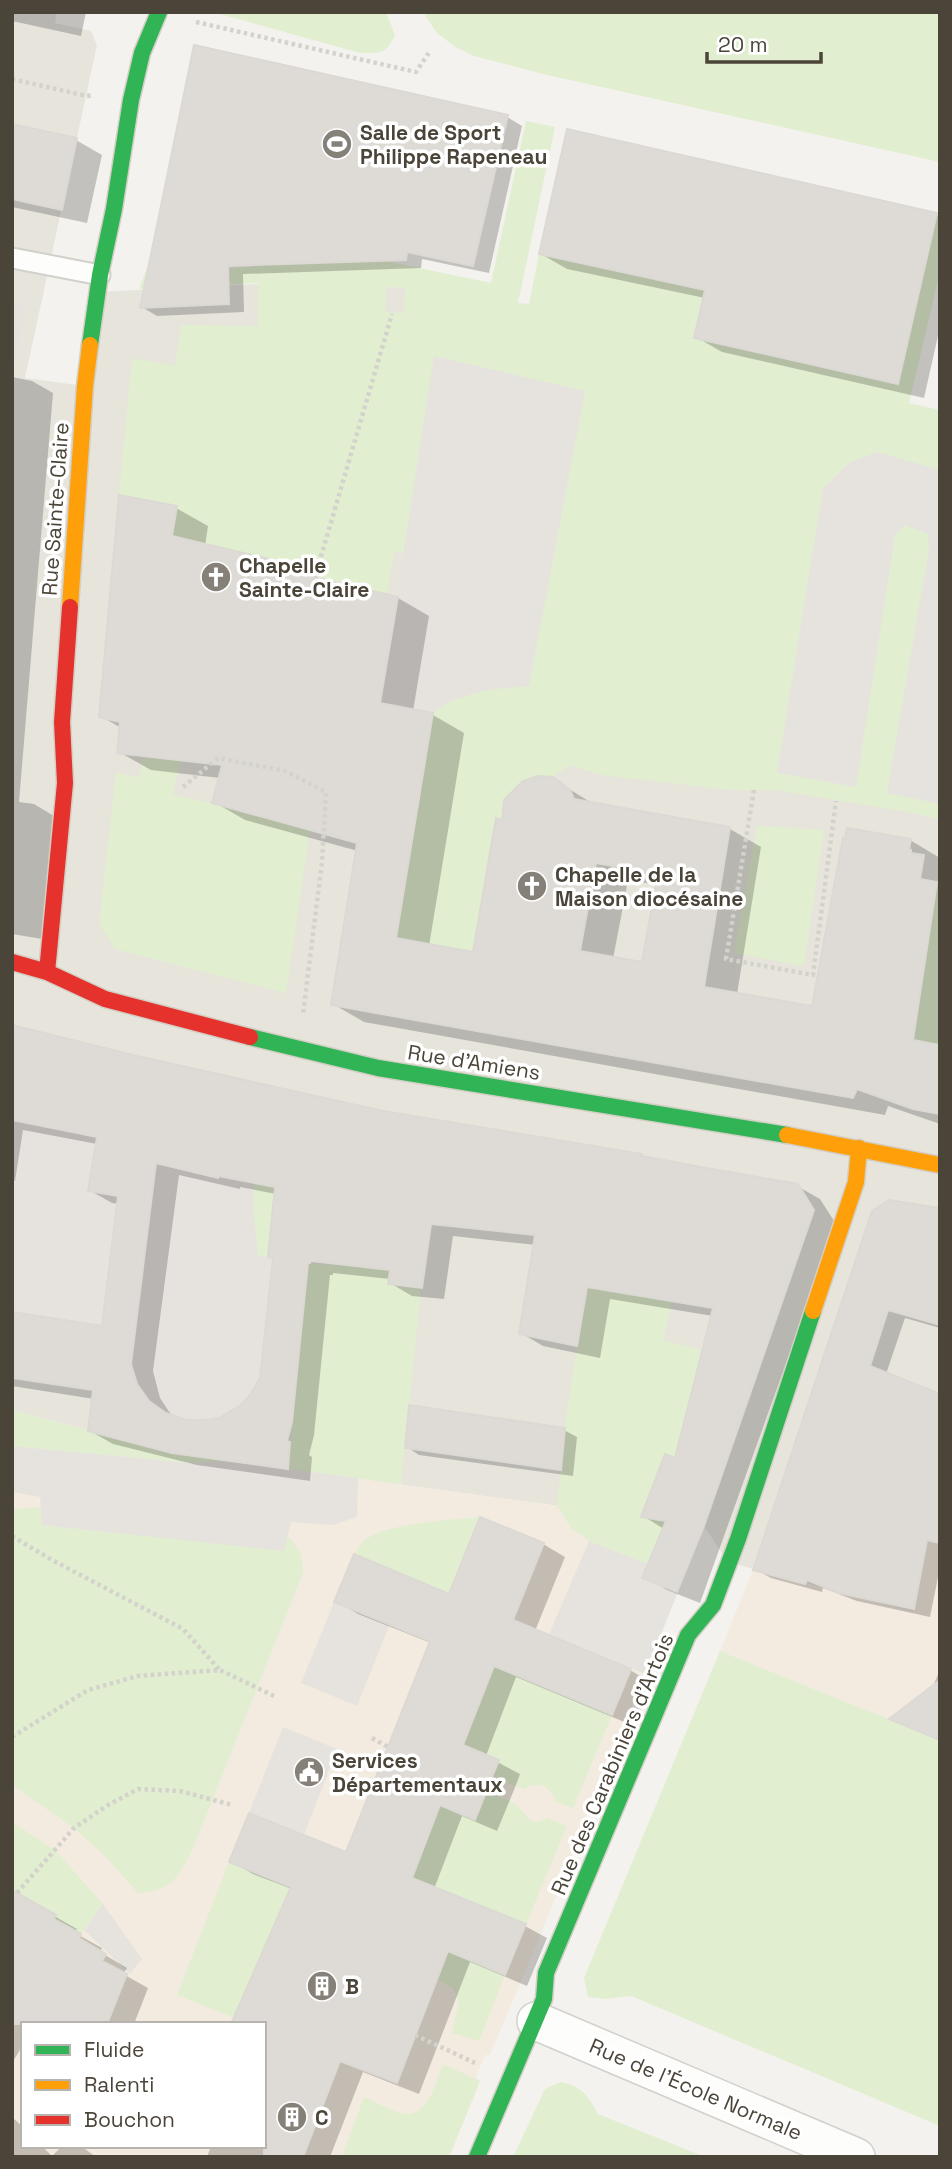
<svg xmlns="http://www.w3.org/2000/svg" width="952" height="2169" viewBox="0 0 952 2169" font-family="'Space Grotesk',sans-serif">
<style>
.residential{fill:#e7e4dc}
.commercial{fill:#f3ebdf;fill-rule:evenodd}
.green{fill:#e1eecf;fill-rule:evenodd}
.parking{fill:#e6e3df}
.shadow{fill:#0003;fill-rule:evenodd}
.building{fill:#dedbd6;stroke:#dcd9d4;stroke-width:2;fill-rule:evenodd}
.lines{fill:none;stroke-linecap:round;stroke-linejoin:round}
.lane-casing{stroke:#d2d0cb;stroke-width:23}
.street-casing{stroke:#d2d0cb;stroke-width:40}
.fast-casing{stroke:#d3cfc5;stroke-width:19}
.slow-casing{stroke:#d3cfc5;stroke-width:19}
.jam-casing{stroke:#d3cfc5;stroke-width:19}
.path{stroke:#d3d2cc;stroke-width:4.5;stroke-dasharray:3.5 3.5;stroke-linecap:butt}
.lane{stroke:#fdfdfc;stroke-width:19}
.street{stroke:#fdfdfc;stroke-width:37}
.fast{stroke:#30b455;stroke-width:16}
.slow{stroke:#ff9f0a;stroke-width:16}
.jam{stroke:#e5322d;stroke-width:16}
.labels{text-anchor:middle;dominant-baseline:central;stroke-width:7;stroke-linejoin:round;paint-order:stroke}
.poi-label{font-size:21px;font-weight:bold;fill:#4b4439;stroke:#fff;text-anchor:start}
.street-label{font-size:21px;fill:#4b4439;stroke:#fff}
</style>
<rect width="100%" height="100%" fill="#f4f2ee"/>
<path class="residential" d="M12,12H57L55,23L91,31L97,45L25,378L85,386L98,292L298,282L405,288L529,305L940,461V1469L913,1612L728,1562L704,1526L172,1453L12,1410Z"/>
<path class="commercial" d="M12,1410L172,1453L704,1526L531,1958L490,2055H485L481,2065L476,2078L480,2081L449,2157H12ZM23,2024H264V2146H23Z
M940,1469V1740L720,1651L753,1570L913,1612Z"/>
<path class="green" d="M213,12H386L395,35C386,55 380,53 360,53Z
M423,12H940V162L547,75L474,56L454,46L437,33Z
M526,121L555,127L518,303L529,304L539,254L671,283L699,158L733,166L695,338L898,384L937,213H940V272L909,403L940,410V820L914,813L776,790H730L601,775L569,765L553,777L538,776L523,781L504,802L502,820L496,818L476,932L478,953L396,938L433,713C460,690 496,689 529,686L434,356L405,554L394,552L387,594L275,568L172,536L177,506L119,495L132,358L175,366L181,325L258,326V283L139,289L148,265L185,272L276,264L370,261L372,258L491,283ZM386,287L405,288L404,313L385,312Z
M142,757L180,761L173,795L212,803L310,830L286,993L115,949L99,923L116,773L140,777Z
M757,826L824,830L804,966L734,953Z
M937,882L940,885V1045L882,1034L917,1018Z
M254,1183L275,1187L268,1257L258,1256L253,1209Z
M308,1263L390,1270L388,1284L421,1290L401,1484L288,1469Z
M587,1288L672,1301L663,1340L719,1354L692,1391L681,1435L697,1438L687,1462L665,1454L641,1516L666,1520L648,1564L589,1541L571,1528L557,1505L567,1410Z
M12,1410L172,1453L224,1461L190,1463L12,1446Z
M41,1507L270,1532L290,1538L301,1554L303,1573L192,1851C177,1879 171,1891 138,1893L104,1855L74,1828L12,1785V1514L15,1509Z
M480,1517L449,1594L354,1554C358,1549 362,1541 368,1538C391,1523 451,1520 480,1517Z
M720,1651L940,1740V2126L631,1996L605,1999L588,1997L584,1978Z
M494,1666L612,1715L573,1808L556,1802C551,1786 538,1780 524,1789L492,1777L498,1760L463,1745Z
M486,1792C495,1796 510,1799 517,1806C528,1815 529,1829 548,1818L567,1826L526,1924L412,1878L440,1805L475,1819Z
M12,1822L55,1850L103,1904L81,1934L54,1919L55,1915L12,1890Z
M229,1862L312,1896L274,1926L236,2013L249,2024L177,1995Z
M406,1934L505,1975L479,2041L452,2033L459,2001L453,1988L399,1959Z
M443,2064L480,2081L449,2157H342L364,2097C374,2101 395,2113 405,2114C429,2116 436,2081 443,2064Z
M561,2082C582,2086 588,2096 598,2114L705,2157H513L545,2089Z"/>
<path class="parking" d="M12,302L26,305L15,368L12,367Z
M434,356L585,391L529,686L499,687L475,693L445,703L433,713L380,703Z
M877,452L940,470V804L887,793L929,549L928,534L905,525L895,535L856,787L777,773L823,488L849,463Z
M12,1120L107,1139L93,1161L88,1191L118,1196L126,1129L160,1164L217,1177L223,1150L254,1183L253,1209L258,1256L273,1258L260,1378L250,1395L241,1405L219,1418L206,1420H186L166,1413L149,1401L137,1384L131,1357L149,1216L116,1212L101,1327L12,1312Z
M12,1446L190,1463L224,1461L358,1478L357,1517L333,1525L291,1522L284,1551L42,1525L40,1497L12,1492Z
M589,1541L648,1564L643,1578L678,1592L645,1674L549,1634Z
M334,1602L390,1624L357,1706L301,1683Z
M283,1727L337,1749L304,1835L249,1813Z
M103,1904L142,1959L130,1974L84,1930Z"/>
<path class="shadow" d="M12,12H86L81,36L12,21Z
M507,117L522,126L489,273L422,259L421,268L243,274L244,312L157,316L142,307Z
M12,126L76,140L102,155L87,223L12,207Z
M936,214L940,216V327L924,398L722,352L696,337L705,298L567,269L541,254Z
M12,377L32,381L53,393L19,802L34,804L54,816L42,939L12,934Z
M176,508L208,526L205,546L276,563L298,576L398,598L429,616L413,711L433,715L464,733L429,946L474,954L503,822L553,779L595,805L730,829L761,847L737,994L814,1008L910,840L940,858V1124L888,1106L885,1115L364,1022L333,1004L358,851L245,820L214,802L220,778L151,770L119,752L121,728L101,716ZM628,880L658,885L644,964L613,959Z
M12,1027L137,1058L383,1113L642,1155L647,1159L797,1186L820,1199L836,1224L700,1603L667,1590L645,1577L664,1529L643,1516L676,1460L713,1316L610,1299L600,1358L543,1346L521,1333L536,1245L453,1236L444,1299L412,1296L390,1283V1279L333,1273V1275H330L314,1435L309,1455L312,1457L310,1481L197,1465L113,1444L90,1431L94,1399L12,1386V1314L103,1328L119,1204L112,1203L89,1190L97,1144L23,1130L15,1181L12,1180ZM179,1175L240,1189V1187L276,1194L270,1256L275,1259L261,1378L252,1396L243,1406L219,1419L185,1422L172,1416L160,1398L153,1371Z
M940,1210V1328L905,1318L886,1374L940,1396V1567L930,1617L857,1601L823,1588L822,1592L771,1578L755,1569L874,1212Z
M564,1430L577,1437L573,1476L419,1455L407,1447Z
M543,1544L565,1557L535,1631L630,1670L652,1683L634,1726L516,1677L486,1756L520,1774L514,1790L497,1831L462,1816L434,1889L525,1926L547,1938L527,1986L470,1962L419,2094L363,2072L330,2157H207L211,2146H264L292,1889L253,1874L231,1861L347,1854L431,1643L358,1614L336,1601L450,1596Z
M940,1670V1741L892,1719L932,1688Z
M12,1892L77,1929L75,1933L102,1948L100,1952L127,1968L123,1974L148,1988L134,2024H23V2045L12,2063Z
M12,2117L23,2127V2146H42L52,2156L62,2146H81L96,2157H12Z"/>
<path class="building" d="M194,45L508,115L473,266L407,252L406,260L228,266L229,304L140,308Z
M12,124L77,138L62,210L12,199Z
M567,129L937,213L898,384L694,338L705,290L539,254Z
M119,495L177,506L172,536L277,561L275,568L398,597L380,703L433,713L396,938L473,952L496,818L502,820L504,800L523,781L538,776L553,777L570,790L574,799L730,827L704,987L812,1006L843,838L845,839L847,828L911,839L909,850H911V853L924,855L920,879L937,882L913,1040L940,1045V1114L913,1109L857,1089L853,1098L331,1005L357,843L212,803L222,765L117,753L120,722L99,717ZM596,863L658,874L642,962L580,951Z
M12,1025L137,1056L383,1111L642,1154V1156L706,1168L798,1184L814,1210L704,1526L677,1592L642,1578L666,1521L641,1517L665,1454L675,1458L713,1308L587,1287L577,1346L519,1334L535,1235L431,1224L422,1288L388,1284L390,1270L311,1261L310,1263H308L292,1422L287,1441L290,1442L288,1469L172,1453L88,1431L93,1390L12,1378V1312L102,1326L118,1196L88,1191L97,1137L12,1120ZM156,1163L218,1178V1176L275,1187L268,1257L273,1258L260,1378L250,1395L241,1405L219,1418L206,1420H186L166,1413L149,1401L137,1384L131,1364Z
M889,1200L940,1208V1325L888,1310L870,1366L940,1394V1543L927,1540L914,1609L839,1593L807,1580L805,1584L753,1570L872,1211Z
M409,1405L565,1428L561,1470L405,1448Z
M480,1517L544,1543L513,1620L631,1669L612,1715L494,1666L463,1745L499,1760L492,1777L475,1820L440,1805L412,1878L526,1924L505,1975L448,1951L397,2083L340,2061L303,2157H264V2024H231L291,1887L229,1862L249,1813L346,1852L430,1641L334,1602L354,1554L449,1594Z
M940,1680V1740L889,1719Z
M12,1890L56,1915L54,1919L81,1934L79,1938L106,1954L102,1961L127,1974L107,2024H12Z"/>
<g class="lines">
<g class="lane-casing">
<path id="lane" d="M12,258L100,275"/>
</g>
<g class="street-casing">
<path id="street" d="M536,2021L856,2157"/>
</g>
<g class="fast-casing">
<path id="fast" d="M90,345L100,275L114,209L131,100L142,53L159,12
M250,1037L378,1068L787,1135
M477,2157L544,1999L546,1973L688,1635L713,1605L738,1539L813,1311"/>
</g>
<g class="slow-casing">
<path id="slow" d="M70,607L85,386L90,345
M787,1135L940,1165
M813,1311L856,1182L859,1148"/>
</g>
<g class="jam-casing">
<path id="jam" d="M12,962L47,972L105,999L250,1037
M47,972L65,783L62,722L70,607"/>
</g>
<path class="path" d="M196,22L416,72L430,51
M12,79L87,96L94,95
M315,577L392,314
M183,787L218,758L285,771L326,792L322,862L303,1014
M754,790L726,959L813,975L836,801
M12,1536L52,1560L183,1629L219,1669
M12,1737L88,1690L138,1676L220,1670L274,1696
M372,1738L388,1747
M17,1893L74,1828L108,1805L138,1789L180,1791L232,1805
M415,2035L475,2063"/>
<use href="#lane" class="lane"/>
<use href="#street" class="street"/>
<use href="#fast" class="fast"/>
<use href="#slow" class="slow"/>
<use href="#jam" class="jam"/>
</g>
<defs>
<g id="stadium-disc" transform="scale(1.575)"><circle r="9.5" fill="#868178" stroke="#fff"/><path d="M0-5a6.5 5 0 1 0 0 10a6.5 5 0 1 0 0-10ZM-3.5-1.8h7v3.6h-7Z" fill="#fff"/></g>
<g id="church-disc" transform="scale(1.575)"><circle r="9.5" fill="#868178" stroke="#fff"/><path d="M-1.2-6h2.4v3.5h3.3v2.4h-3.3V6h-2.4V-.1h-3.3v-2.4h3.3Z" fill="#fff"/></g>
<g id="civic-disc" transform="scale(1.575)"><circle r="9.5" fill="#868178" stroke="#fff"/><path d="M-.6-6.5H3V-4.5H.6V-3L4-1V1h2V6H-6V1h2V-1L-.6-3ZM-1.2 2.5V6h2.4V2.5Z" fill="#fff"/></g>
<g id="building-disc" transform="scale(1.575)"><circle r="9.5" fill="#868178" stroke="#fff"/><path d="M-4-6H4V6H1V3H-1V6H-4ZM-2.5-4.3h1.7v1.8h-1.7ZM.8-4.3h1.7v1.8H.8ZM-2.5-1h1.7V.8h-1.7ZM.8-1h1.7V.8H.8Z" fill="#fff"/></g>
</defs>
<g fill-rule="evenodd">
<use href="#stadium-disc" x="337" y="144"/>
<use href="#church-disc" x="216" y="577"/>
<use href="#church-disc" x="532" y="886"/>
<use href="#civic-disc" x="309" y="1772"/>
<use href="#building-disc" x="322" y="1986"/>
<use href="#building-disc" x="292" y="2117"/>
</g>
<g class="labels">
<g class="poi-label">
<text x="360" y="132">Salle de Sport<tspan x="360" dy="24">Philippe Rapeneau</tspan></text>
<text x="239" y="565">Chapelle<tspan x="239" dy="24">Sainte-Claire</tspan></text>
<text x="555" y="874">Chapelle de la<tspan x="555" dy="24">Maison diocésaine</tspan></text>
<text x="332" y="1760">Services<tspan x="332" dy="24">Départementaux</tspan></text>
<text x="345" y="1986">B</text>
<text x="315" y="2117">C</text>
</g>
<g class="street-label">
<text transform="translate(55 509) rotate(-86)">Rue Sainte-Claire</text>
<text transform="translate(474 1062) rotate(9)">Rue d'Amiens</text>
<text transform="translate(612 1764) rotate(-67)">Rue des Carabiniers d'Artois</text>
<text transform="translate(696 2089) rotate(23)">Rue de l'École Normale</text>
</g>
</g>
<rect width="952" height="2169" fill="none" stroke="#4b4439" stroke-width="28"/>
<rect x="21" y="2022" width="245" height="126" fill="#ffffff" stroke="#b7b4b0" stroke-width="2"/>
<rect x="35" y="2045" width="35" height="10" fill="#30b455" stroke="#b7b4b0" stroke-width="2"/>
<text x="84" y="2057" font-size="21" fill="#4b4439">Fluide</text>
<rect x="35" y="2080" width="35" height="10" fill="#ff9f0a" stroke="#b7b4b0" stroke-width="2"/>
<text x="84" y="2092" font-size="21" fill="#4b4439">Ralenti</text>
<rect x="35" y="2115" width="35" height="10" fill="#e5322d" stroke="#b7b4b0" stroke-width="2"/>
<text x="84" y="2127" font-size="21" fill="#4b4439">Bouchon</text>
<path d="M707 52v10h114v-10" fill="none" stroke="#4b4439" stroke-width="3.5"/>
<text x="718" y="52" font-size="21" fill="#4b4439" stroke="#ffffff" stroke-width="5" paint-order="stroke">20 m</text>
</svg>
